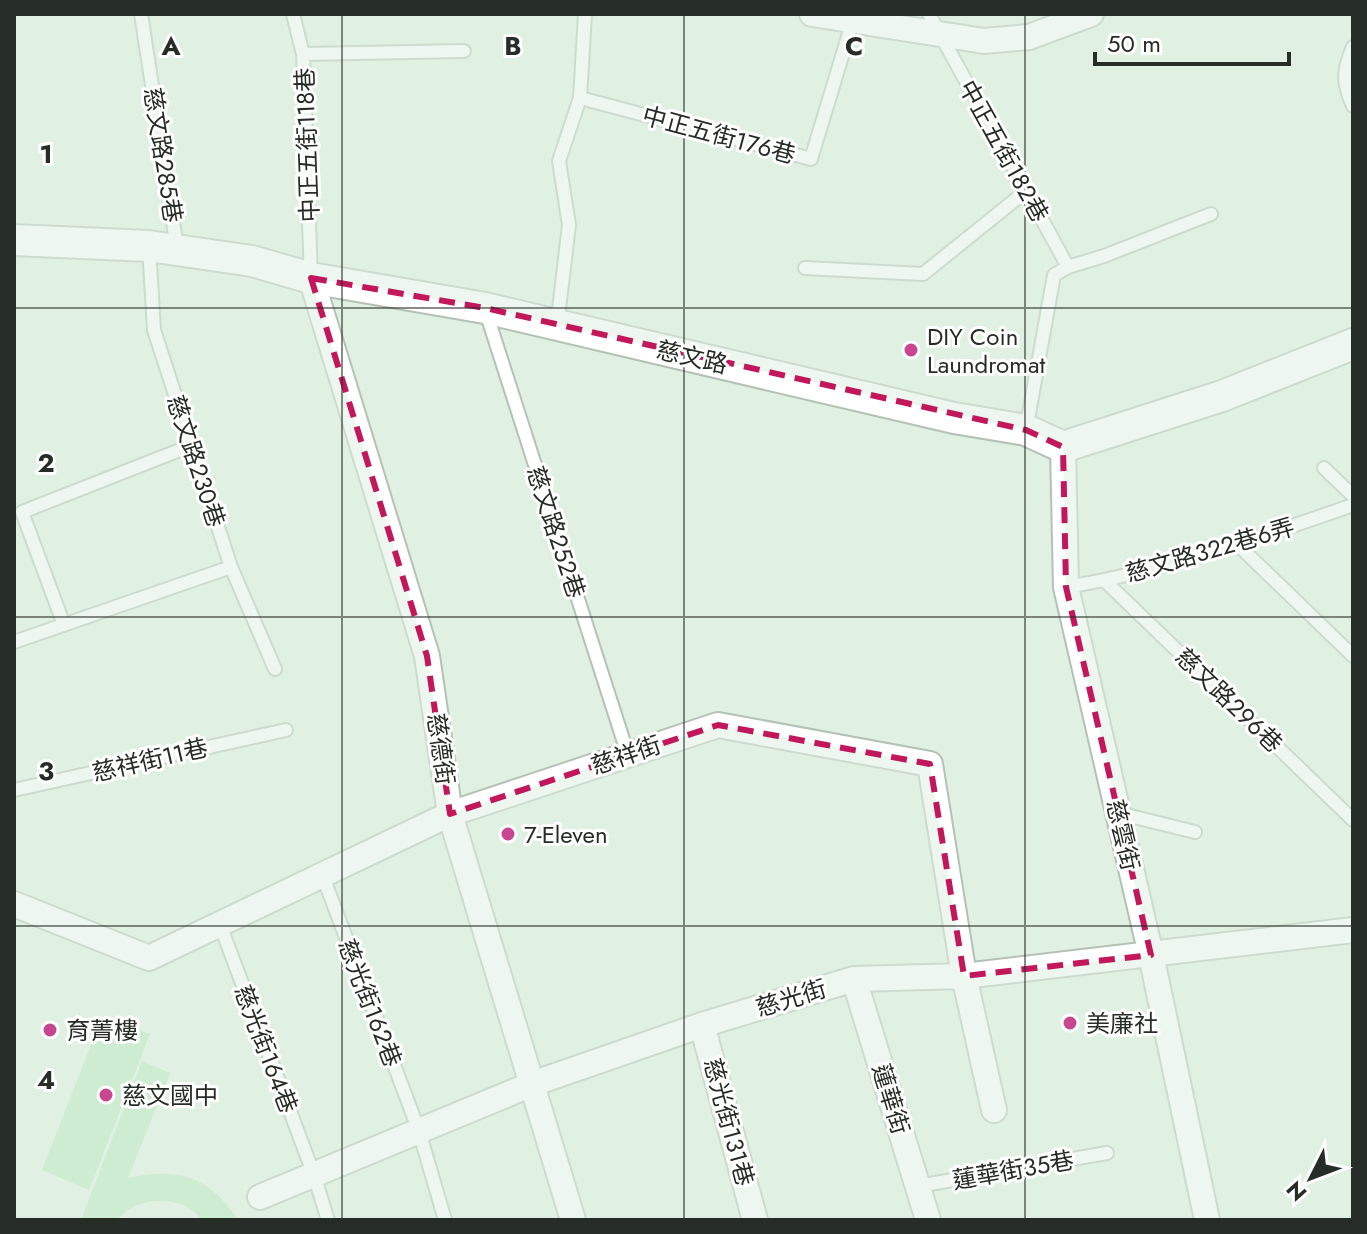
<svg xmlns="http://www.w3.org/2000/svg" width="1367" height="1234" viewBox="0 0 1367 1234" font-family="Jost,'Noto Sans TC',sans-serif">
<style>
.green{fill:#b5e6bc}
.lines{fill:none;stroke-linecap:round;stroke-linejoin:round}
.service-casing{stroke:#b3c2b5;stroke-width:16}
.minor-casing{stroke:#b3c2b5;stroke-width:28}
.tertiary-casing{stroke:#b3c2b5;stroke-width:34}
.service{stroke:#fff;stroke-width:12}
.minor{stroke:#fff;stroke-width:24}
.tertiary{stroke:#fff;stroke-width:30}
.marked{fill:none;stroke:#c2185b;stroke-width:6;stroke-dasharray:16 10;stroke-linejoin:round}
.grid{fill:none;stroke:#262c26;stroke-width:2;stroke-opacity:0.55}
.poi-dot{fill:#c7468f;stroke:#fff;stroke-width:3}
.labels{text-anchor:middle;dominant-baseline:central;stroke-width:6;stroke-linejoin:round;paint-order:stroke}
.street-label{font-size:24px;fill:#262c26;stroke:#fff}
.poi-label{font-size:24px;fill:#262c26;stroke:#fff;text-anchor:start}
.grid-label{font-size:26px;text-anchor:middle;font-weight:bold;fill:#262c26;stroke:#fff;stroke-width:6;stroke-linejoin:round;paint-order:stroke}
</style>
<rect width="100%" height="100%" fill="#e0f0e2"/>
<path class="green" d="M102,1017L150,1034L89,1190L42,1170Z
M142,1061L170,1073L128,1178C178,1167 209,1176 238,1220H202C186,1199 157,1196 133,1207C127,1210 123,1215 118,1218C110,1223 91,1220 81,1220Z"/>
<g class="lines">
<g class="service-casing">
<path id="service" d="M141,14L177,248
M293,14L303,54L311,278
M929,14L1068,267L1104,256L1211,214
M1353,47C1343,70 1342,82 1353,106
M303,54L464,51
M580,98L811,159L853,20
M149,246L154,330L231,567L275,669
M805,268L923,274L1026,191
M486,312L628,755
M557,326L569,225L559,161L580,98L585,14
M1026,430L1054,275L1068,267
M1324,468L1353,496
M1238,545L1353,656
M1105,581L1353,820
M1066,587C1164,571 1259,538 1353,505
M64,625L22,512L190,446
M14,642L231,567
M14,790L286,730
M1118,813L1195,832
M322,874L419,1131L445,1220
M219,922L314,1175L328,1220
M918,1186L1107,1153"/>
</g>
<g class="minor-casing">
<path id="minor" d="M812,14L984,41L1029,37L1091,14
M311,278L427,656L450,814L573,1220
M1063,447L1066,587L1151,955L1207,1220
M14,904L149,958L450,814L718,725L930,764L964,976L994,1110
M854,979L928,1220
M702,1025L755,1220
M260,1197L532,1084L702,1025L854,979L964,976L1353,930"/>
</g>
<g class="tertiary-casing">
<path id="tertiary" d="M14,240L149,246L252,261L311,278L485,308L954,418L1026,430L1063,447L1222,396L1353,344"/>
</g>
<use href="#service" class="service"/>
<use href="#minor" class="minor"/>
<use href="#tertiary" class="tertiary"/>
</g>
<path d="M0 0H1367V1234H0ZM311,278L485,308L1026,430L1063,447L1066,587L1151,955L964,976L930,764L718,725L450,814L427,656Z" fill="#e0f0e2" fill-opacity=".55" fill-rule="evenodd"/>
<path class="marked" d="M311,278L485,308L1026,430L1063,447L1066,587L1151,955L964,976L930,764L718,725L450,814L427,656Z"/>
<path class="grid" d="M342,14V1220M684,14V1220M1025,14V1220M14,308H1353M14,617H1353M14,926H1353"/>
<g class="poi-dot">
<circle cx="911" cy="350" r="8"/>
<circle cx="508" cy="834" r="8"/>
<circle cx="1070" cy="1023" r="8"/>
<circle cx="50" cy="1030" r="8"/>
<circle cx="106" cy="1095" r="8"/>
</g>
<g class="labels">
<g class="street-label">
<text transform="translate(719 135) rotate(15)">中正五街176巷</text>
<text transform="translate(307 145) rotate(-92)">中正五街118巷</text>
<text transform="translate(1004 151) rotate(61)">中正五街182巷</text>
<text transform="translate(163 155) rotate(81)">慈文路285巷</text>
<text transform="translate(692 357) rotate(13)">慈文路</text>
<text transform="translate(196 461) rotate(72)">慈文路230巷</text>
<text transform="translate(556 532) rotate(72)">慈文路252巷</text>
<text transform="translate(1210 550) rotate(-16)">慈文路322巷6弄</text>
<text transform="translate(1229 700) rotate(44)">慈文路296巷</text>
<text transform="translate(441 749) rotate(82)">慈德街</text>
<text transform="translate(626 755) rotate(-19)">慈祥街</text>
<text transform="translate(150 760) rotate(-13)">慈祥街11巷</text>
<text transform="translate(1123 835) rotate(77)">慈雲街</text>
<text transform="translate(791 998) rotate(-17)">慈光街</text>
<text transform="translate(370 1003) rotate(69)">慈光街162巷</text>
<text transform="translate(266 1049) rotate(69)">慈光街164巷</text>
<text transform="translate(891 1099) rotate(73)">蓮華街</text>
<text transform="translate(729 1122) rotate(75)">慈光街131巷</text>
<text transform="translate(1013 1170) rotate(-10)">蓮華街35巷</text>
</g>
<g class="poi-label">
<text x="927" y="336">DIY Coin<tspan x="927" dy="28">Laundromat</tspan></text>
<text x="524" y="834">7-Eleven</text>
<text x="1086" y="1023">美廉社</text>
<text x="66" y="1030">育菁樓</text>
<text x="122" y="1095">慈文國中</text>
</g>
</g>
<g class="grid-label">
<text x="171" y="55">A</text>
<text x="513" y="55">B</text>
<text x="854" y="55">C</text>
<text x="46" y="163">1</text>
<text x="46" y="472">2</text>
<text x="46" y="780">3</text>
<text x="46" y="1089">4</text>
</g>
<rect width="1367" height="1234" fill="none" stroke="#262c26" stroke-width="32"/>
<g transform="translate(1311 1178) rotate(228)" stroke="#ffffff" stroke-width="6" paint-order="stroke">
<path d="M0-6L14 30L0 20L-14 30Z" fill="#262c26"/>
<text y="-12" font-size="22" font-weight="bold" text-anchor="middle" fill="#262c26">N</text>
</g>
<path d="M1095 52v12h194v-12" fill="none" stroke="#262c26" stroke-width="4"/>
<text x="1107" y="52" font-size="24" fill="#262c26" stroke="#ffffff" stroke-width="6" paint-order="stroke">50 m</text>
</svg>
